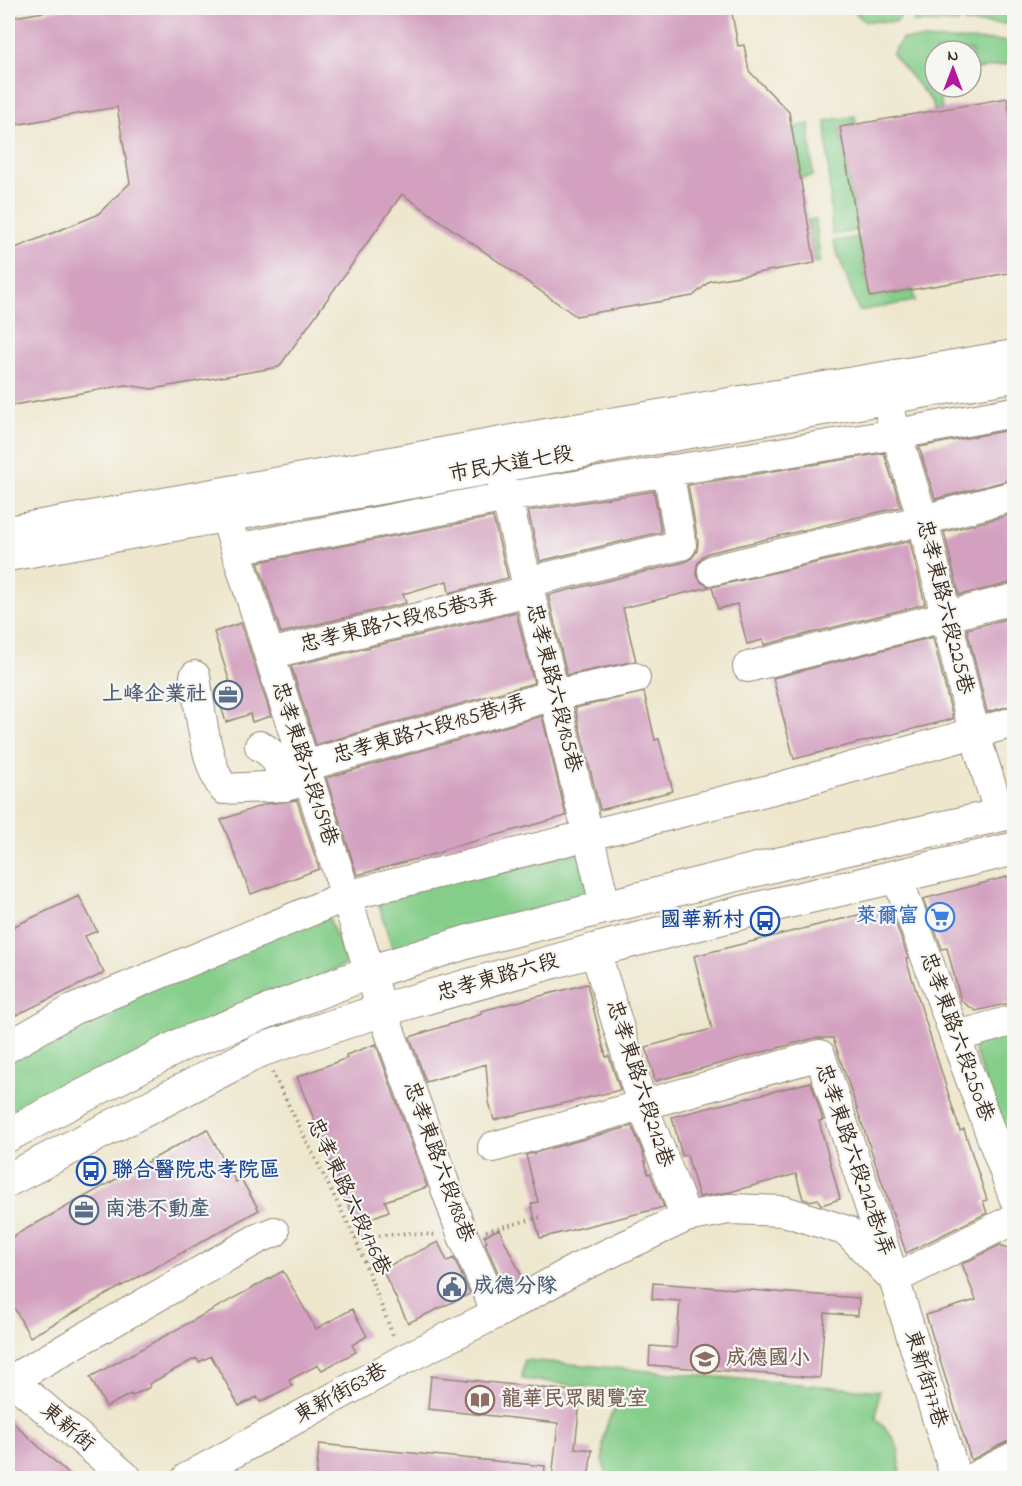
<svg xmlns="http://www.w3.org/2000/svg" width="1022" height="1486" viewBox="0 0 1022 1486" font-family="'Indie Flower','LXGW WenKai TC',sans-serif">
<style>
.green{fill:#85ce8a;stroke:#607c54;stroke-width:1.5}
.building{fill:#d3a0c0}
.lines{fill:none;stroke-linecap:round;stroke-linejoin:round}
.minor-casing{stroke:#948876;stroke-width:32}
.major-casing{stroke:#948876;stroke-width:35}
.path{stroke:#948876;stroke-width:4;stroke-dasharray:1.5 4.5;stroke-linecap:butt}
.minor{stroke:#fff;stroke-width:30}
.major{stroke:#fff;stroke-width:33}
.labels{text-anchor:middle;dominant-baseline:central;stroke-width:4.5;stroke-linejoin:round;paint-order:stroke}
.street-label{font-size:21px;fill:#3b2a1e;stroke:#f6f6f2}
.service-label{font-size:21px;font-weight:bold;fill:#4e5e75;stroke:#f6f6f2;text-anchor:start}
.shop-label{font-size:21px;font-weight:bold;fill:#366cbe;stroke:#f6f6f2;text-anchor:end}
.transit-label{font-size:21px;font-weight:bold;fill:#164399;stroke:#f6f6f2;text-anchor:end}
.education-label{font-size:21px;font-weight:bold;fill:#785e54;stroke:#f6f6f2;text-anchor:start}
</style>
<rect width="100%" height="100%" fill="#f6f6f2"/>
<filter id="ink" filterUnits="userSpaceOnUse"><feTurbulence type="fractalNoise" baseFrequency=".0167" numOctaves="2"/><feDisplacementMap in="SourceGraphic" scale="12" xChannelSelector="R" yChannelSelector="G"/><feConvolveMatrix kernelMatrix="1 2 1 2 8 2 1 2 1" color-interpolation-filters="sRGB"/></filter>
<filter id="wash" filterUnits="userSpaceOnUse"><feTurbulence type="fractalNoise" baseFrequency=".008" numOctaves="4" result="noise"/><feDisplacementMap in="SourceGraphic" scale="24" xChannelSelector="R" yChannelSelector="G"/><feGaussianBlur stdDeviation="1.35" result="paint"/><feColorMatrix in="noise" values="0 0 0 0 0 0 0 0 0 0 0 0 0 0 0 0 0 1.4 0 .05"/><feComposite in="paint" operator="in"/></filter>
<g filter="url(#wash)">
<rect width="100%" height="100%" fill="#eee7ce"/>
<path class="green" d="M851,8H905L897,22L864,21Z
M923,8H975L957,23L913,22Z
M983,8H1014V24L964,23Z
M902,39L1014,41V63L971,70V51H935V87H938L942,109L934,111L933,103L892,54Z
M855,116L856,124L840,128L858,230L832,235L826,121Z
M809,124L813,176L800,178L791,128Z
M816,219L820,262L815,263L808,220Z
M859,237L870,297L913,290L915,301L859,311L833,241Z
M580,837L594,895L393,951L376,895Z
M324,904L346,964L8,1125V1057Z
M1014,1028V1167L971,1040Z
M524,1360L879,1391L876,1419C897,1438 902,1449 899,1478H607C600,1456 601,1429 615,1409C620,1403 628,1398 633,1392L522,1379Z"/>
<g id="blocks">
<path class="building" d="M68,8H731L738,46L744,45L749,71L789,112L815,263L710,281L693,296L576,316L402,194L279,367L152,389L126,385L8,406V251L97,215L130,183L117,107L8,126V18Z
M1007,98L1014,139V272L870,297L840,127Z
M1014,429V479L935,499L919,447Z
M884,453L901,507L708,553L702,557L697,565L696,573L701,582L710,587L623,608L636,661L567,675L548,595L685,562L692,558L697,551L698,542L688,485Z
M654,491L661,532L540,561L528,511Z
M1014,514V582L959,595L944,532Z
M493,517L508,578L449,593L447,581L403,594L406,603L281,633L258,562Z
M910,541L925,604L764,645L763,640L747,644L737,604L718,609L712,587Z
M516,612L534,683L316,745L291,666Z
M1014,617V705L987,712L967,629Z
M241,623L271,716L252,722L250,714L226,722L216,691L231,686L214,632Z
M933,637L953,719L794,759L773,678Z
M644,692L655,740L659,739L673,791L600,810L575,708Z
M542,716L566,816L442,850V852L357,875L326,778Z
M297,800L319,869L251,894L221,820L266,804Z
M1014,875V1002L976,1011L961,1001L947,948L942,949L923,899Z
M79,896L97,931L85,936L104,973L8,1019V929Z
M890,907L908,958L906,959L960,1131L964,1129L987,1200L983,1201L987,1213L906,1253L833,1038H815L655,1081L646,1047L712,1029L694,956Z
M587,984L606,1057L609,1056L620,1090L494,1120L489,1102L486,1064L426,1082L410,1037L482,1014L481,1011Z
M376,1044L427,1187L385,1201L389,1211L356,1224L297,1077L347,1058L346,1055Z
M811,1082L823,1120L819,1121L840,1199L821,1205L818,1199L810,1201L803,1199L796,1174L730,1192L699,1197L687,1155L682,1156L672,1117Z
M632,1126L643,1153L648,1174L650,1173L664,1207L540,1238L531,1204L538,1202L526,1155Z
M207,1129L236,1182L241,1179L259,1210L30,1337L8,1296V1239Z
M499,1229L523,1279L505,1289L485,1243L487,1242L484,1236Z
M438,1242L447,1261L454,1258L470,1294L408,1323L382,1269Z
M1000,1245L1014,1250V1440L1006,1442L971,1460L926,1315L976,1300L962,1264Z
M283,1271L316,1329L352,1309L367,1336L352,1345L356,1352L322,1370L318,1365L289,1380L292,1386L260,1402L257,1397L239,1406L211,1356L199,1362L196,1358L149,1384L150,1387L132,1396L131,1394L106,1407L90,1377Z
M653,1283L859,1298L858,1316L825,1313L820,1378L649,1365L650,1346L676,1348L680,1301L652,1299Z
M431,1376L581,1392L575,1448L592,1450L588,1479H552L558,1423L428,1409Z
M8,1418L38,1446L74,1479H8Z
M319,1444L545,1466L544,1479H316Z"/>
</g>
</g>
<g filter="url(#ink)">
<use href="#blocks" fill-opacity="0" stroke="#948876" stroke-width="1.5"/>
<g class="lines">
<g class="minor-casing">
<path id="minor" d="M891,416L923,520L974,732L1000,815
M502,479L606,909
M226,518L382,1010L463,1236L497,1313
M8,531L546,434L1014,355
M236,549L507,497L897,434L1014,412
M8,556L662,438L1014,377
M713,570L923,520L1014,496
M527,582L681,545L668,470
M269,654L529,591
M748,667L1014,599
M195,676C200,708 205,764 224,789L285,786L309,779
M260,746C279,756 279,767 285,786
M305,766L554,695L635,678
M897,877L1014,1197
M595,950L642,1104L686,1217
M955,1037L1014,1020
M8,1047L72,1010L346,896L781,787L1014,722
M493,1147L820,1055L894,1279L956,1478
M894,1279L1014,1219
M8,1377L127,1478
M11,1380L257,1239L274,1232
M187,1478L403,1360L497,1313L576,1269L686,1217L729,1209L784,1211L847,1231L894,1279
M973,1478L1014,1457"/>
</g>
<g class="major-casing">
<path id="major" d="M8,1135L183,1044L370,972L474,940L783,863L1014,812
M8,1180L261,1050L382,1010L595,950L760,908L1014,849"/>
</g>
<path class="path" d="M272,1072L355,1238L394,1338
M486,1231L541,1217
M355,1238L408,1233L437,1235"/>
<use href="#minor" class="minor"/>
<use href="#major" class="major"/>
</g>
</g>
<defs>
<g id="office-ring" transform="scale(1.5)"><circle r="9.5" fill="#f6f6f2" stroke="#5c6f8a" stroke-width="1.5"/><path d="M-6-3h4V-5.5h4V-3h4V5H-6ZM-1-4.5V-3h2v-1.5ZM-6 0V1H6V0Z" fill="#5c6f8a"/></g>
<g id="supermarket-ring" transform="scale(1.5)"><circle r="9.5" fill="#f6f6f2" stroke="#3f7fe0" stroke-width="1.5"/><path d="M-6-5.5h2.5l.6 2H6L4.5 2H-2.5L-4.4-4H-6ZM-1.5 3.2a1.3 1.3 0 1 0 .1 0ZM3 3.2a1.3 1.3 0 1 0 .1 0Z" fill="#3f7fe0"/></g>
<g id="bus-ring" transform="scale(1.5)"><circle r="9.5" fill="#f6f6f2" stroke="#1a4fb4" stroke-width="1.5"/><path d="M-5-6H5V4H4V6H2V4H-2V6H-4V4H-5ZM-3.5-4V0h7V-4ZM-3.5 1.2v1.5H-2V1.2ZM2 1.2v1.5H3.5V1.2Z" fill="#1a4fb4"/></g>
<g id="civic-ring" transform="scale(1.5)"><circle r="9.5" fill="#f6f6f2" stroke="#5c6f8a" stroke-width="1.5"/><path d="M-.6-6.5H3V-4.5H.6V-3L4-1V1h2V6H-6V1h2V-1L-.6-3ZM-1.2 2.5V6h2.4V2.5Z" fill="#5c6f8a"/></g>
<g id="school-ring" transform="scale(1.5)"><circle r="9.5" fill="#f6f6f2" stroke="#8d6e63" stroke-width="1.5"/><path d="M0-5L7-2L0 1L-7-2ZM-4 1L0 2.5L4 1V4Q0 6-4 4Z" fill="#8d6e63"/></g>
<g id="library-ring" transform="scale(1.5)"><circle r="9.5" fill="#f6f6f2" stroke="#8d6e63" stroke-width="1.5"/><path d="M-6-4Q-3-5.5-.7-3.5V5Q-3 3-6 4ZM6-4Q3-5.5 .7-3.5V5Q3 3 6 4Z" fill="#8d6e63"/></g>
</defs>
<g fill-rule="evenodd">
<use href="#office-ring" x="228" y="695"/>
<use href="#supermarket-ring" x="940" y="917"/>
<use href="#bus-ring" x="765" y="921"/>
<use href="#bus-ring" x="91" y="1171"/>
<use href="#office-ring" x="84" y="1210"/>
<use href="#civic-ring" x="452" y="1287"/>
<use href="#school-ring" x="705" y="1359"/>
<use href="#library-ring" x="480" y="1400"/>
</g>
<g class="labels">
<g class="street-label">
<text transform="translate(511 465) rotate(-10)">市民大道七段</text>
<text transform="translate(944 607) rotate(76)">忠孝東路六段225巷</text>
<text transform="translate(399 622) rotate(-14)">忠孝東路六段185巷3弄</text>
<text transform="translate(553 688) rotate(76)">忠孝東路六段185巷</text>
<text transform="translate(430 730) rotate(-16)">忠孝東路六段185巷1弄</text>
<text transform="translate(304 764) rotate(72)">忠孝東路六段159巷</text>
<text transform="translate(498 978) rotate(-16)">忠孝東路六段</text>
<text transform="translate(956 1037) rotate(70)">忠孝東路六段250巷</text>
<text transform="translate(639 1084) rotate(72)">忠孝東路六段212巷</text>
<text transform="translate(854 1160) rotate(71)">忠孝東路六段212巷1弄</text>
<text transform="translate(438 1162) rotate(70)">忠孝東路六段188巷</text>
<text transform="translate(348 1197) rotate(65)">忠孝東路六段176巷</text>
<text transform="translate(925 1379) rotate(73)">東新街77巷</text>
<text transform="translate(341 1394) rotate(-29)">東新街63巷</text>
<text transform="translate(67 1428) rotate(40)">東新街</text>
</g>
<g class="service-label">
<text x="207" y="695" text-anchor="end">上峰企業社</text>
<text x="105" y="1210">南港不動產</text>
<text x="473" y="1287">成德分隊</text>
</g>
<g class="shop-label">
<text x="919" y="917">萊爾富</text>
</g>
<g class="transit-label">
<text x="744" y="921">國華新村</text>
<text x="112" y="1171" text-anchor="start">聯合醫院忠孝院區</text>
</g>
<g class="education-label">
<text x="726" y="1359">成德國小</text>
<text x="501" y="1400">龍華民眾閱覽室</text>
</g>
</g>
<rect width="1022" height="1486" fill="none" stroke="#f6f6f2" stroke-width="30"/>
<g transform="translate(953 69)"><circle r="28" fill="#f6f6f2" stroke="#aba49d" stroke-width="1.5"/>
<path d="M0-4.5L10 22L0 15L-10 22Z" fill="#b5179e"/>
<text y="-9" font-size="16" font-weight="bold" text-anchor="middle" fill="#3b2a1e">N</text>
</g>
</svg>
